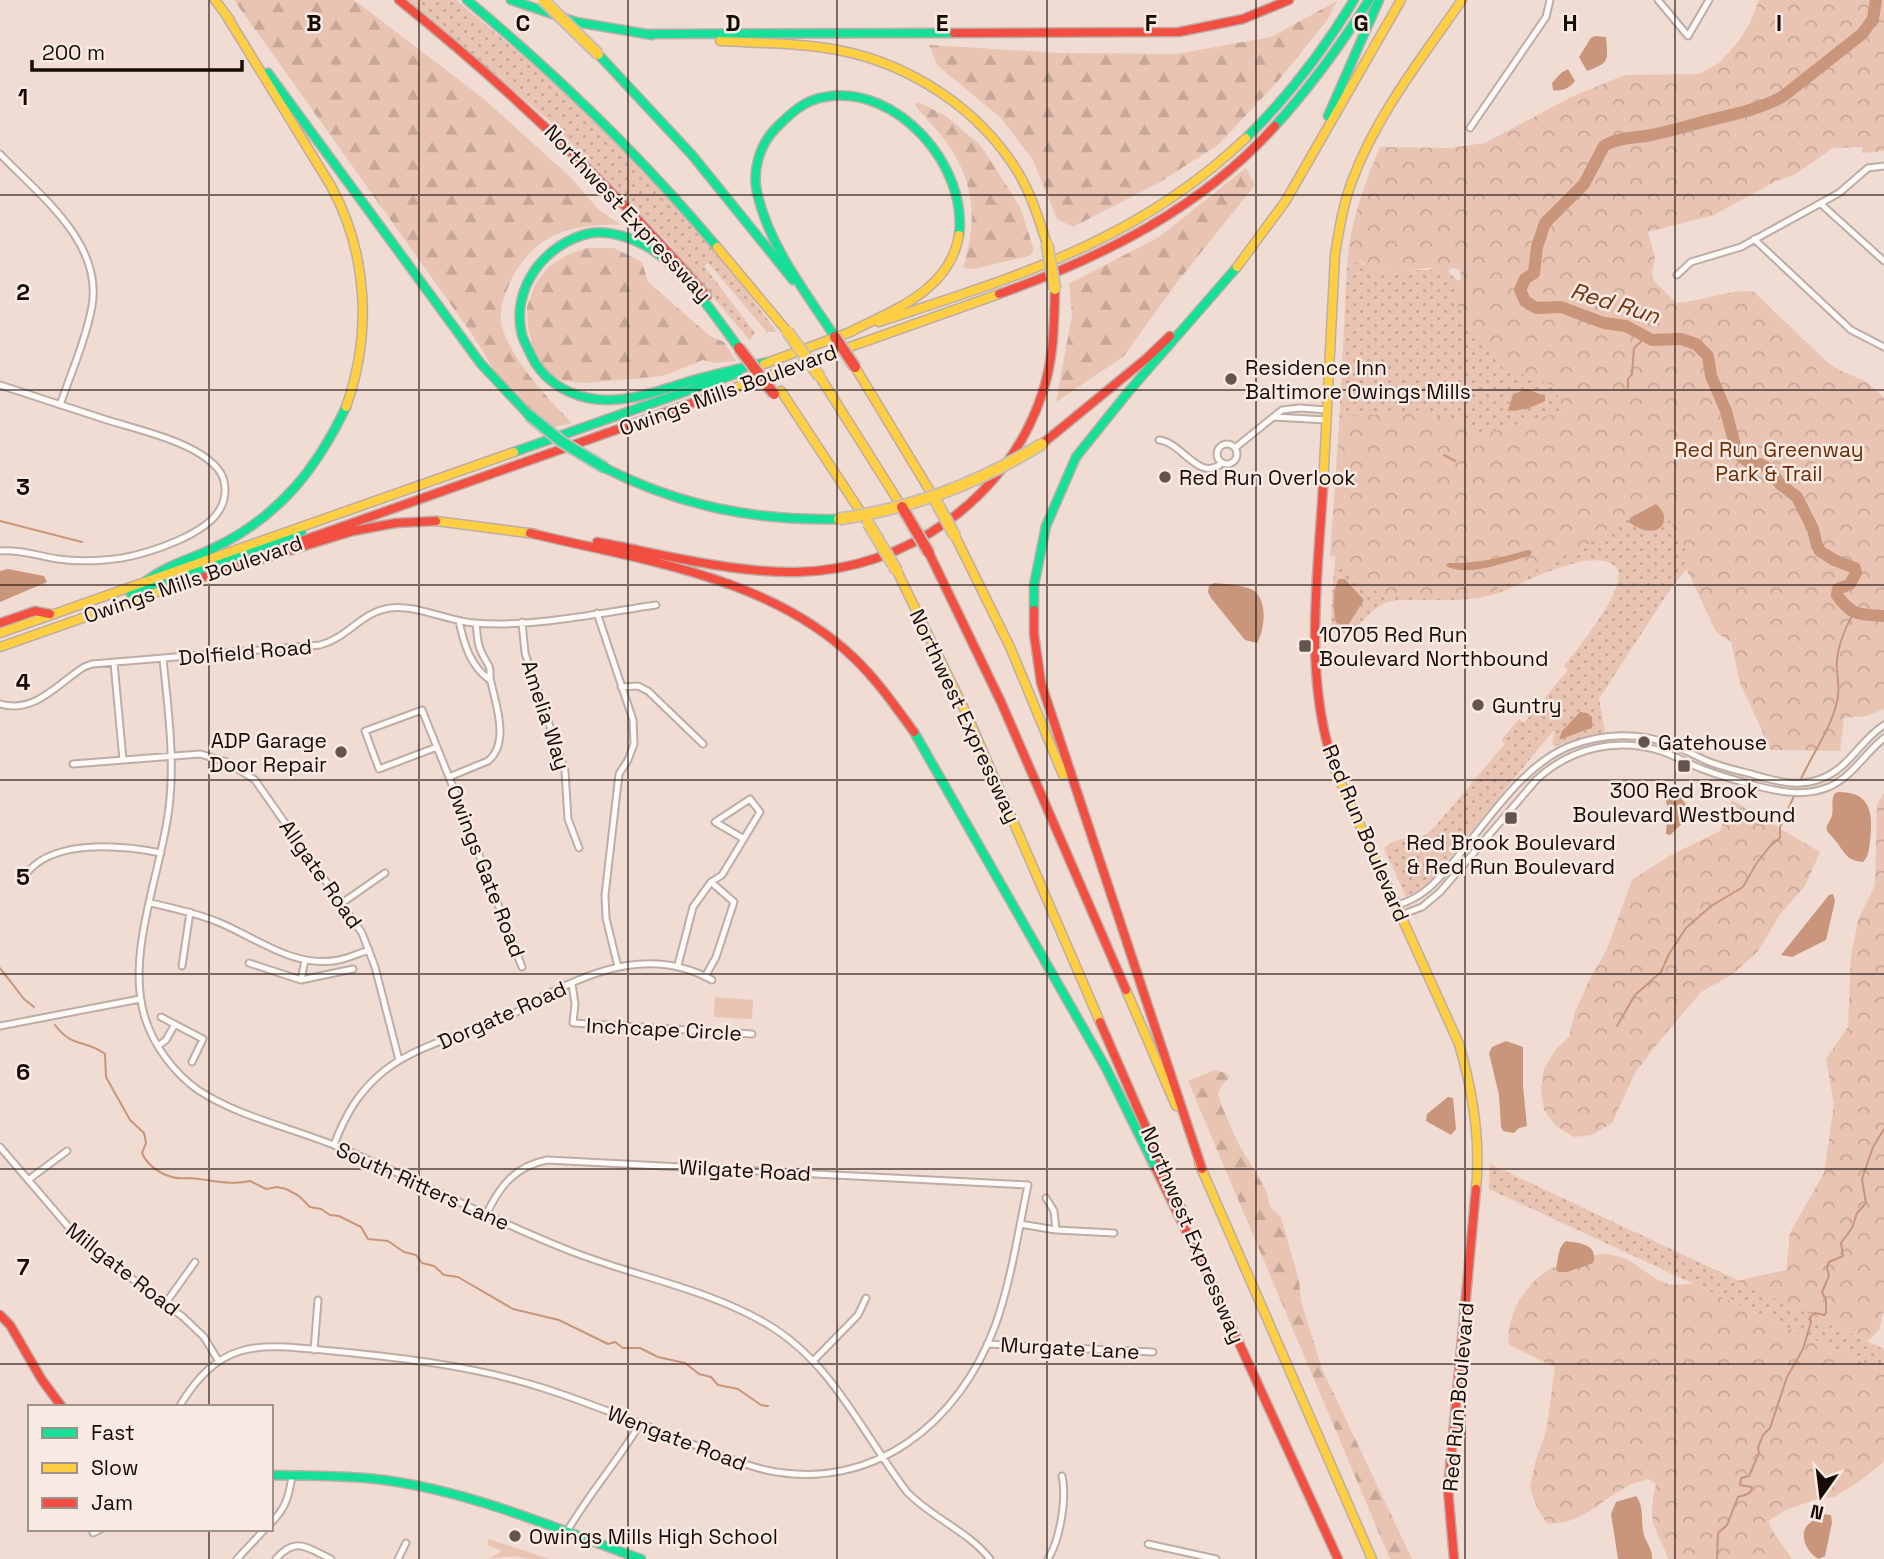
<svg xmlns="http://www.w3.org/2000/svg" width="1884" height="1559" viewBox="0 0 1884 1559" font-family="'Space Grotesk',sans-serif">
<style>
.grass{fill:url(#grass-dots);fill-rule:evenodd}
.forest{fill:url(#forest-firs)}
.park{fill:url(#park-crowns)}
.pitch{fill:#e9c4b3}
.water{fill:#c9957b}
.lines{fill:none;stroke-linecap:round;stroke-linejoin:round}
.stream{stroke:#c9957b;stroke-width:2}
.river{stroke:#c9957b;stroke-width:12}
.street-casing{stroke:#bdada6;stroke-width:9}
.fast-casing{stroke:#bdada6;stroke-width:11}
.slow-casing{stroke:#bdada6;stroke-width:11}
.jam-casing{stroke:#bdada6;stroke-width:11}
.street{stroke:#fdfaf8;stroke-width:5}
.fast{stroke:#16e098;stroke-width:8}
.slow{stroke:#ffcf43;stroke-width:8}
.jam{stroke:#f24e42;stroke-width:8}
.fast-bridge-casing{stroke:#c6bdb9;stroke-width:14;stroke-linecap:butt}
.slow-bridge-casing{stroke:#c6bdb9;stroke-width:14;stroke-linecap:butt}
.jam-bridge-casing{stroke:#c6bdb9;stroke-width:14;stroke-linecap:butt}
.fast-bridge{stroke:#16e098;stroke-width:10}
.slow-bridge{stroke:#ffcf43;stroke-width:10}
.jam-bridge{stroke:#f24e42;stroke-width:10}
.grid{fill:none;stroke:#170b06;stroke-width:2;stroke-opacity:0.55}
.poi-dot{fill:#63544e;stroke:#f9eae3;stroke-width:2.5}
.labels{text-anchor:middle;dominant-baseline:central;stroke-width:5;stroke-linejoin:round;paint-order:stroke}
.street-label{font-size:21px;fill:#170b06;stroke:#f9eae3}
.poi-label{font-size:21px;fill:#170b06;stroke:#f9eae3;text-anchor:start}
.park-label{font-size:21px;fill:#6a2d04;stroke:#f9eae3}
.water-label{font-size:23px;font-style:italic;fill:#72340e;stroke:#f9eae3}
.grid-label{font-size:23px;text-anchor:middle;font-weight:bold;fill:#170b06;stroke:#f9eae3;stroke-width:5;stroke-linejoin:round;paint-order:stroke}
</style>
<defs>
<pattern id="grass-dots" width="8" height="8" patternUnits="userSpaceOnUse" patternTransform="scale(1.75)"><rect width="8" height="8" fill="#e9c4b3"/><path d="M2 2h.1M6 6h.1" fill="none" stroke="#c7a798" stroke-width="1.8" stroke-linecap="round"/></pattern>
<pattern id="forest-firs" width="22" height="20" patternUnits="userSpaceOnUse" patternTransform="scale(1.75)"><rect width="22" height="20" fill="#e9c4b3"/><path d="M5 1l3.5 6h-7zM16 11l3.5 6h-7z" fill="#c7a798"/></pattern>
<pattern id="park-crowns" width="20" height="18" patternUnits="userSpaceOnUse" patternTransform="scale(1.75)"><rect width="20" height="18" fill="#e9c4b3"/><path d="M2 6a3 3 0 1 1 6 0M12 15a3 3 0 1 1 6 0" fill="none" stroke="#c7a798"/></pattern>
</defs>
<rect width="100%" height="100%" fill="#f0dcd3"/>
<path class="grass" d="M406,0H456L563,89L655,183L730,269L777,332H767L708,263L704,266L755,333L750,341L670,245L552,123Z
M1360,260L1367,272L1446,269L1555,386L1563,411L1478,436L1464,423L1442,419L1346,417L1345,426H1339L1347,267Z
M1635,487L1693,528L1689,566L1671,588L1599,699L1605,732L1555,746L1552,743L1555,732L1553,731L1427,885L1406,897L1384,848L1393,842L1414,835L1417,840L1432,830L1505,744L1501,740L1519,719L1524,723L1568,670L1564,666C1576,652 1632,582 1616,567C1593,545 1526,582 1501,592C1474,602 1445,600 1417,600C1406,600 1395,599 1385,603C1371,609 1360,624 1350,635L1331,631L1332,594L1338,530L1377,590ZM1345,579L1364,600L1348,624ZM1583,712L1592,717L1588,730L1559,740Z
M1490,1164L1884,1349V1372L1489,1189Z"/>
<path class="forest" d="M234,0H354L484,99L570,177L599,210L621,225C567,223 527,237 506,292C501,305 498,319 504,333C518,367 546,397 572,423L551,428L500,380L474,337Z
M1337,1L1328,19L1278,81L1218,145L1160,182L1073,227L1057,219L1033,160L1001,118L938,66L929,45L1060,53L1176,54L1271,37Z
M918,102L946,116L981,146L1020,207L1034,250L1029,256L974,269L963,268C977,222 976,184 947,143C938,130 925,118 915,105Z
M1246,168L1255,185L1178,281L1123,357L1056,402L1072,315L1069,284L1159,237Z
M587,248H614L642,262L648,282L710,336L724,342L736,361L714,363L703,360L663,376L585,383L563,381L544,370L535,351L528,328L527,307L535,285L548,267L567,255Z
M1215,1070L1225,1073L1230,1077L1221,1086L1218,1094L1222,1107L1238,1143L1266,1190L1270,1207L1281,1217L1299,1281L1301,1301L1322,1369L1412,1559H1390L1188,1081Z"/>
<path class="park" d="M1759,0H1884V151L1862,153V147L1833,148L1794,175L1776,181L1714,215L1648,232L1655,258L1652,273L1654,281L1676,303C1702,302 1729,288 1754,292L1827,362L1839,370L1865,381L1884,397V709L1866,716L1844,718L1840,751L1771,750L1740,683L1731,642L1716,632L1684,564L1690,555L1670,521L1661,509L1647,507L1590,543L1483,596L1431,599L1379,593L1355,578L1338,556H1330L1339,426H1345L1346,417L1411,412L1464,423L1478,436L1563,411L1555,386L1497,365L1492,351L1471,328L1460,308H1458L1456,281L1461,280L1460,269L1451,268L1450,271L1428,268L1402,271L1366,272L1362,266L1365,264L1360,260L1347,267C1349,225 1364,185 1380,147L1449,148L1485,143L1571,97L1625,75L1699,74L1719,63L1738,42L1750,23Z
M1884,793V1310L1879,1330L1868,1341L1736,1281L1786,1270L1790,1233L1824,1173L1834,1105L1826,1059L1848,1027L1851,957L1858,920L1875,885L1877,805Z
M1732,800L1820,852L1805,886L1779,916L1758,951L1733,974L1701,992L1657,1044L1635,1073L1612,1123L1592,1135L1574,1137L1556,1126L1544,1110L1541,1088L1544,1069L1556,1049L1569,1037L1575,1012L1589,981L1607,949L1632,880L1669,856L1720,831Z
M1600,1254C1636,1255 1638,1272 1665,1283C1673,1286 1685,1284 1694,1284L1884,1372V1462L1857,1483L1834,1497L1813,1500L1786,1510L1768,1521L1774,1533L1792,1559H1668C1665,1548 1659,1539 1655,1528C1649,1513 1653,1499 1656,1484L1647,1479C1640,1482 1632,1483 1626,1487C1599,1501 1581,1526 1547,1523L1537,1508L1530,1487L1536,1459L1546,1432L1555,1367L1509,1345C1505,1317 1526,1281 1552,1268C1567,1261 1584,1258 1600,1254Z"/>
<path class="pitch" d="M715,997L753,1000L752,1019L714,1017Z
M489,1539L549,1559H528L515,1556L488,1559L502,1551L487,1545Z"/>
<path class="water" d="M1595,36L1606,37C1608,60 1610,63 1587,71L1579,57L1591,38Z
M1568,69L1575,81C1570,88 1561,92 1553,90L1552,83L1561,73Z
M1527,389L1545,396V401L1527,409L1508,411L1513,394Z
M1656,504C1675,520 1658,544 1629,522L1630,518Z
M1528,550L1532,551L1530,556C1505,561 1470,578 1446,566L1448,563C1477,564 1500,558 1528,550Z
M8,569L44,576L47,582L0,602V571Z
M1339,579H1345L1364,600L1348,625L1344,626L1336,623C1333,609 1332,591 1339,579Z
M1214,583C1225,584 1243,585 1253,590C1268,600 1265,630 1257,643L1245,640L1211,598L1208,592L1209,586Z
M1580,712L1587,713L1592,717V728L1559,740L1562,731Z
M1658,779L1675,790L1688,807L1686,820L1670,835L1666,834C1666,826 1668,817 1668,809C1667,799 1658,791 1655,782Z
M1839,792C1872,792 1873,815 1870,841C1869,849 1869,856 1863,862C1844,860 1845,851 1834,839C1833,837 1828,833 1827,831C1825,825 1831,821 1832,815C1834,807 1830,802 1835,793Z
M1833,894L1835,901L1826,940L1792,957L1781,955L1829,895Z
M1506,1041L1523,1047V1086L1527,1126L1519,1128L1514,1133L1503,1131L1501,1127L1499,1095L1489,1053L1492,1047Z
M1448,1097L1453,1098L1456,1129L1451,1135L1426,1121L1427,1114Z
M1566,1241C1579,1243 1599,1244 1593,1263L1567,1272H1559L1556,1270C1558,1260 1558,1246 1566,1241Z
M1636,1496C1644,1506 1641,1519 1643,1531C1645,1542 1653,1549 1652,1559H1618L1611,1514L1616,1502Z
M1823,1514L1831,1515L1832,1523L1825,1556L1819,1559C1810,1555 1800,1540 1805,1529C1807,1523 1818,1518 1823,1514Z"/>
<g class="lines">
<path class="stream" d="M1628,388V379L1632,374L1634,348L1646,337
M1444,455L1455,461
M0,521L82,542
M1800,781C1812,754 1830,731 1837,702C1840,690 1838,682 1837,670C1835,652 1845,627 1854,613
M0,968L24,999L34,1007
M55,1025C73,1049 86,1039 105,1054L106,1077L130,1120L144,1133L146,1143L142,1153C147,1165 160,1174 172,1177C177,1179 183,1178 189,1178C208,1179 230,1186 250,1181L266,1189L277,1187L286,1189L299,1196L310,1207L321,1209L330,1215L339,1216L361,1227L368,1239L388,1241L404,1252L416,1255L422,1263L434,1266L444,1275L458,1277L513,1309L559,1320L608,1344L615,1342L623,1348H640L658,1357L685,1363L699,1374L711,1377L718,1385L738,1389L761,1405L768,1406
M1617,1026L1635,995L1661,972L1669,954L1686,928L1711,906L1743,887L1756,864L1770,846L1780,838V827L1794,796
M1717,1559L1718,1533L1727,1525L1738,1497C1745,1495 1752,1494 1752,1487L1740,1485L1741,1478L1749,1476L1759,1453L1758,1448L1763,1435L1770,1428L1787,1377L1803,1349L1811,1322L1810,1317L1815,1313L1824,1315L1826,1313V1300L1822,1292L1829,1276L1827,1268L1829,1262L1843,1256L1841,1243L1852,1228L1857,1213L1866,1203L1862,1179L1873,1147L1884,1129"/>
<path class="river" d="M1876,0L1873,19L1862,34L1782,97C1751,113 1731,114 1699,123C1683,127 1667,132 1651,135C1636,138 1618,137 1604,146L1584,184L1545,223L1537,247L1534,273L1525,279L1520,290L1525,301L1536,308L1561,307L1604,323L1626,326L1652,340L1681,339L1696,344L1708,356L1711,376L1726,411L1737,453L1752,465L1760,464L1770,469L1780,484L1797,497L1813,529L1817,546L1820,551L1834,560L1855,568L1856,573L1850,584L1838,589L1837,595C1852,617 1860,614 1884,616"/>
<g class="street-casing">
<path id="street" d="M1658,0L1688,36L1709,0
M1470,128L1546,17L1550,0
M0,154C39,195 103,242 92,306C86,339 71,373 60,405
M1821,204L1884,261
M1754,239L1851,330L1884,347
M1677,275L1691,262L1741,247L1839,193L1868,168L1884,166
M0,385C36,397 71,408 107,420C139,430 196,442 218,469C227,480 227,497 220,509C206,535 149,553 122,558C101,561 79,562 58,559C39,556 19,549 0,551
M1274,417L1326,420
M1159,440C1182,442 1199,483 1222,463
M1217 454a10 10 0 1 1 20 0a10 10 0 1 1-20 0Z
M1235,448L1282,410L1300,408L1327,410
M597,613L633,720L634,744L628,760L619,774L605,895L606,918L618,967
M459,621C464,644 470,666 490,680
M522,622L525,653L565,771L568,819L579,848
M476,623C477,631 477,638 479,646C481,653 485,659 489,666C491,670 489,677 491,682C496,705 510,743 488,761L449,777L522,967
M163,659C168,709 175,758 169,808C161,874 125,954 145,1018C154,1046 174,1073 198,1090C237,1116 292,1128 336,1146C416,1179 492,1221 573,1252C637,1277 708,1289 767,1324C833,1363 862,1433 907,1492C932,1518 968,1531 990,1559
M114,663L123,760
M621,687L638,686L648,691L703,744
M0,704C35,714 57,684 84,667L92,664L320,645C349,637 361,612 390,608C414,604 448,621 474,623C531,628 600,613 656,605
M437,747L379,769L365,731L422,710L449,777
M73,764L200,754L227,762L255,780L362,933L375,967L399,1060
M24,877C49,838 121,845 161,853
M151,903C173,908 196,913 218,922C257,938 294,969 339,960C349,958 359,953 369,950
M342,903L385,873
M1397,905C1423,898 1437,881 1454,861C1487,822 1522,765 1570,746C1603,733 1640,732 1673,745C1685,750 1696,756 1707,761C1724,768 1741,771 1758,776C1779,782 1799,787 1820,779C1849,769 1860,740 1884,725
M1401,915L1422,907L1440,892L1537,779C1571,748 1617,737 1661,751C1676,756 1690,765 1705,770C1723,777 1742,782 1761,787C1785,793 1806,796 1829,787C1853,776 1864,754 1884,738
M249,963L301,980L353,969
M678,965L693,907L711,882L722,875L760,812L750,799L715,822L744,839
M182,966L190,912
M705,977L716,957L734,902L711,882
M301,980L305,960
M572,984L575,1004L573,1023L752,1034
M161,1017L203,1039L192,1062
M0,1026L140,999
M158,1046L166,1040L175,1024
M334,1145C345,1115 359,1091 384,1071C415,1046 464,1034 502,1019C517,1013 530,1004 544,996C598,968 655,948 712,980
M0,1147L78,1238L183,1317L204,1337L218,1360
M28,1180L67,1151
M1046,1198L1054,1211L1056,1230
M1020,1224L1056,1230L1114,1233
M165,1304L195,1262
M987,1344L1153,1352
M314,1350L318,1300
M814,1360L858,1315L866,1298
M179,1407C221,1337 259,1344 332,1351C404,1358 474,1366 543,1388C593,1404 641,1424 690,1443C715,1453 740,1464 766,1470C873,1493 959,1423 995,1326C1011,1282 1018,1232 1028,1185L547,1160C515,1166 499,1187 486,1215
M271,1523C286,1508 289,1496 292,1476
M93,1533L101,1529
M566,1533C588,1495 617,1462 640,1424
M1148,1544L1216,1559
M237,1559L265,1529
M276,1559C296,1536 307,1548 331,1559
M398,1559L406,1543
M1048,1559C1060,1540 1067,1498 1062,1476"/>
</g>
<g class="fast-casing">
<path id="fast" d="M467,0C557,75 642,157 717,247
M511,0L576,22L652,35
M645,34L954,33
M598,54L692,155L793,280
M268,73L481,364L529,415
M1328,116L1379,0
M1275,126C1311,86 1341,45 1369,0
M1246,138C1289,96 1323,51 1354,0
M835,337C806,293 768,244 757,192C752,170 760,144 776,128C790,114 804,100 825,97C897,84 968,166 959,235
M739,348C713,314 688,273 651,249C635,239 611,230 591,233C546,242 510,288 522,335C524,342 528,348 531,355C541,377 563,393 588,398C626,406 664,388 701,378C723,372 746,367 768,362
M514,452L738,373
M605,468C680,506 755,521 839,519
M146,581C170,563 193,559 218,546C280,515 317,468 346,407
M131,595L301,532
M1034,610V585L1046,526L1076,457L1129,391L1237,267
M914,732L1106,1068L1156,1169
M271,1475C309,1476 347,1475 384,1480C473,1492 557,1529 641,1559"/>
</g>
<g class="slow-casing">
<path id="slow" d="M215,0L230,20
M226,15L331,186C368,254 372,334 346,407
M720,41C759,43 799,43 838,50C911,64 981,110 1019,174C1032,196 1039,220 1047,244
M717,247L787,331
M1237,267L1285,202L1401,0
M879,322C1017,276 1137,242 1246,138
M848,333C893,310 950,291 959,235
M764,364L853,331
M855,367L933,496
M820,377L902,507
M781,391L866,520
M723,392L999,294
M1323,487L1335,255C1339,230 1343,205 1352,181C1377,114 1422,58 1462,0
M436,521L536,534
M955,536L1010,647L1063,775
M897,571L968,717L1100,1022
M0,633L514,452
M0,647L171,587
M1329,750L1335,770L1459,1044C1473,1092 1481,1140 1476,1189
M1126,990L1176,1106
M1199,1163L1372,1559"/>
</g>
<g class="jam-casing">
<path id="jam" d="M399,0C511,90 613,187 707,296
M954,33L1179,32L1243,19L1289,0
M999,294C1101,258 1202,208 1275,126
M1042,444L1147,358L1170,336
M1323,487C1318,574 1305,665 1329,750
M530,533C640,560 769,576 854,658C877,680 895,706 914,732
M597,542C661,554 732,573 796,572C905,571 1008,498 1042,394C1054,360 1054,325 1055,289
M276,550L723,392
M929,553L1001,702L1126,990
M164,589L353,531L396,523L436,521
M1034,610V634L1041,683L1202,1169
M0,623L35,611L50,614
M1100,1022L1181,1208
M1156,1169L1221,1302
M1218,1297L1338,1559
M0,1315L10,1325L42,1380L62,1407
M1454,1559L1448,1490L1476,1189"/>
</g>
<use href="#street" class="street"/>
<use href="#fast" class="fast"/>
<use href="#slow" class="slow"/>
<use href="#jam" class="jam"/>
<g class="fast-bridge-casing">
<path id="fast-bridge" d="M529,415L562,442L605,468"/>
</g>
<g class="slow-bridge-casing">
<path id="slow-bridge" d="M543,0L598,54
M1047,244L1055,289
M787,331L820,377
M933,496L955,536
M839,519C914,508 978,483 1042,444
M868,523L897,571"/>
</g>
<g class="jam-bridge-casing">
<path id="jam-bridge" d="M835,337L855,367
M739,348L774,394
M902,507L929,553"/>
</g>
<use href="#fast-bridge" class="fast-bridge"/>
<use href="#slow-bridge" class="slow-bridge"/>
<use href="#jam-bridge" class="jam-bridge"/>
</g>
<path class="grid" d="M209,0V1407M419,0V1559M628,0V1559M837,0V1559M1047,0V1559M1256,0V1559M1465,0V1559M1675,0V1559M0,195H1884M0,390H1884M0,585H1884M0,780H1884M0,974H1884M0,1169H1884M0,1364H1884M209,1529V1559"/>
<g class="poi-dot">
<circle cx="1231" cy="379" r="7"/>
<circle cx="1165" cy="477" r="7"/>
<rect x="1298" y="639" width="14" height="14" rx="3.5"/>
<circle cx="1478" cy="705" r="7"/>
<circle cx="1644" cy="742" r="7"/>
<circle cx="341" cy="752" r="7"/>
<rect x="1677" y="759" width="14" height="14" rx="3.5"/>
<rect x="1504" y="811" width="14" height="14" rx="3.5"/>
<circle cx="515" cy="1536" r="7"/>
</g>
<g class="labels">
<g class="street-label">
<text transform="translate(628 213) rotate(47)">Northwest Expressway</text>
<text transform="translate(728 390) rotate(-20)">Owings Mills Boulevard</text>
<text transform="translate(193 579) rotate(-19)">Owings Mills Boulevard</text>
<text transform="translate(245 652) rotate(-5)">Dolfield Road</text>
<text transform="translate(546 715) rotate(72)">Amelia Way</text>
<text transform="translate(965 716) rotate(65)">Northwest Expressway</text>
<text transform="translate(1366 833) rotate(67)">Red Run Boulevard</text>
<text transform="translate(486 871) rotate(69)">Owings Gate Road</text>
<text transform="translate(321 874) rotate(55)">Allgate Road</text>
<text transform="translate(502 1015) rotate(-24)">Dorgate Road</text>
<text transform="translate(664 1029) rotate(3)">Inchcape Circle</text>
<text transform="translate(745 1170) rotate(3)">Wilgate Road</text>
<text transform="translate(423 1186) rotate(24)">South Ritters Lane</text>
<text transform="translate(1193 1235) rotate(67)">Northwest Expressway</text>
<text transform="translate(123 1269) rotate(38)">Millgate Road</text>
<text transform="translate(1070 1348) rotate(3)">Murgate Lane</text>
<text transform="translate(1458 1397) rotate(-85)">Red Run Boulevard</text>
<text transform="translate(677 1438) rotate(21)">Wengate Road</text>
</g>
<g class="poi-label">
<text x="1245" y="367">Residence Inn<tspan x="1245" dy="24">Baltimore Owings Mills</tspan></text>
<text x="1179" y="477">Red Run Overlook</text>
<text x="1319" y="634">10705 Red Run<tspan x="1319" dy="24">Boulevard Northbound</tspan></text>
<text x="1492" y="705">Guntry</text>
<text x="327" y="740" text-anchor="end">ADP Garage<tspan x="327" dy="24">Door Repair</tspan></text>
<text x="1658" y="742">Gatehouse</text>
<text x="1684" y="790" text-anchor="middle">300 Red Brook<tspan x="1684" dy="24">Boulevard Westbound</tspan></text>
<text x="1511" y="842" text-anchor="middle">Red Brook Boulevard<tspan x="1511" dy="24">&amp; Red Run Boulevard</tspan></text>
<text x="529" y="1536">Owings Mills High School</text>
</g>
<g class="park-label">
<text x="1769" y="449">Red Run Greenway<tspan x="1769" dy="24">Park &amp; Trail</tspan></text>
</g>
<g class="water-label">
<text transform="translate(1615 303) rotate(17)">Red Run</text>
</g>
</g>
<g class="grid-label">
<text x="314" y="31">B</text>
<text x="523" y="31">C</text>
<text x="733" y="31">D</text>
<text x="942" y="31">E</text>
<text x="1151" y="31">F</text>
<text x="1361" y="31">G</text>
<text x="1570" y="31">H</text>
<text x="1779" y="31">I</text>
<text x="23" y="105">1</text>
<text x="23" y="300">2</text>
<text x="23" y="495">3</text>
<text x="23" y="690">4</text>
<text x="23" y="885">5</text>
<text x="23" y="1080">6</text>
<text x="23" y="1275">7</text>
</g>
<rect x="28" y="1405" width="245" height="126" fill="#f9eae3" stroke="#9f918b" stroke-width="2"/>
<rect x="42" y="1428" width="35" height="10" fill="#16e098" stroke="#9f918b" stroke-width="2"/>
<text x="91" y="1440" font-size="21" fill="#170b06">Fast</text>
<rect x="42" y="1463" width="35" height="10" fill="#ffcf43" stroke="#9f918b" stroke-width="2"/>
<text x="91" y="1475" font-size="21" fill="#170b06">Slow</text>
<rect x="42" y="1498" width="35" height="10" fill="#f24e42" stroke="#9f918b" stroke-width="2"/>
<text x="91" y="1510" font-size="21" fill="#170b06">Jam</text>
<g transform="translate(1821 1496) rotate(194)" stroke="#f9eae3" stroke-width="5" paint-order="stroke">
<path d="M0-5L12 26L0 18L-12 26Z" fill="#170b06"/>
<text y="-10" font-size="19" font-weight="bold" text-anchor="middle" fill="#170b06">N</text>
</g>
<path d="M32 60v10h210v-10" fill="none" stroke="#170b06" stroke-width="3.5"/>
<text x="42" y="60" font-size="21" fill="#170b06" stroke="#f9eae3" stroke-width="5" paint-order="stroke">200 m</text>
</svg>
